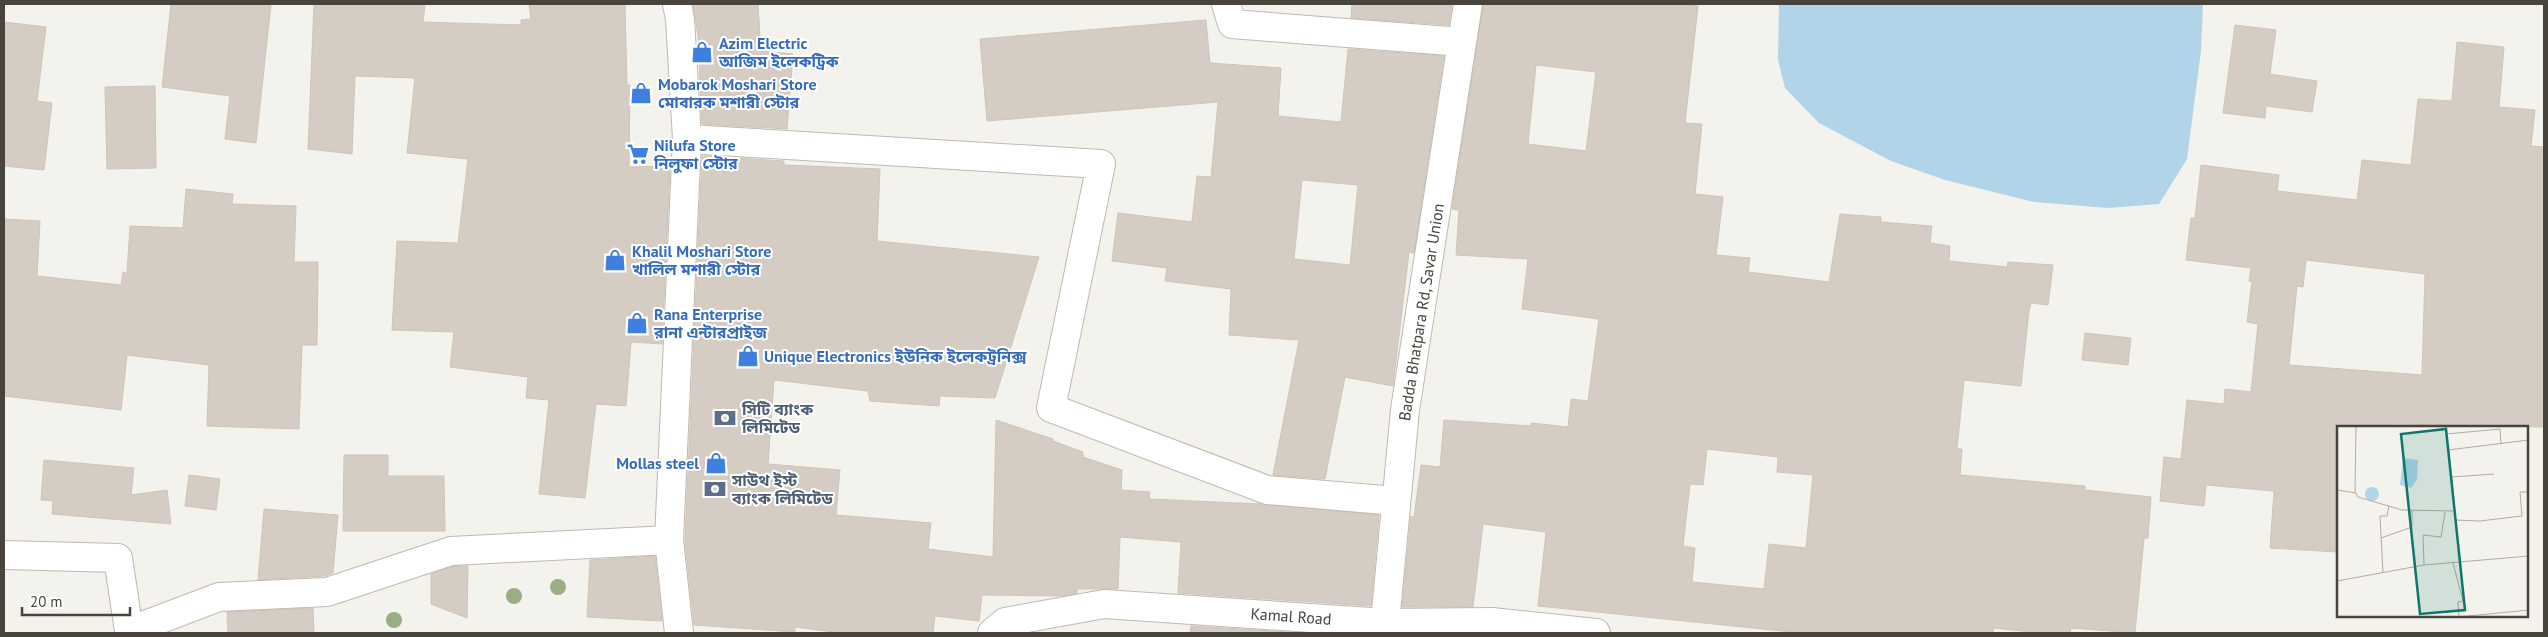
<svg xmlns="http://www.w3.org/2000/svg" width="2548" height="637" viewBox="0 0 2548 637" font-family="'PT Sans','Noto Sans Bengali',sans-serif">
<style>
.water{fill:#b1d4e9}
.building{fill:#d5cdc3;stroke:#cfc5b7;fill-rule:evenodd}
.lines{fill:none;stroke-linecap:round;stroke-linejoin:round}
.street-casing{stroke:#bfb9b0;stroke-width:30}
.street{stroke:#fff;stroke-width:28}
.tree{fill:#99ad87}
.labels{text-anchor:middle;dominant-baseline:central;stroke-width:4;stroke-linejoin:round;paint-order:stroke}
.shop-label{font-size:16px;font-weight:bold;fill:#366cbe;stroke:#fff;text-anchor:start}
.street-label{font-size:16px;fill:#48433b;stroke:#fff}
.service-label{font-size:16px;font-weight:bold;fill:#4e5e75;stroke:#fff;text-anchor:start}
.inset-road{fill:none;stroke:#afaca5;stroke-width:1}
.view{fill:#0f766e;fill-opacity:0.15;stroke:#0f766e;stroke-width:2.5}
.inset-edge{fill:none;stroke:#48433b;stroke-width:2.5}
</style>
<rect width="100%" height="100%" fill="#f4f2ec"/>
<path class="water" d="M1779,4H2203L2201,51L2187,159L2159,204L2108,208L2034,202L1945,180L1891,161L1819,123L1785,88L1778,60Z"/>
<path class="building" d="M171,4H271L256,143L225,139L230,96L162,87Z
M314,4H425L423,22L521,25V20L531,19L529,4H625L627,85H630L629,167L670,166L662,344L631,342L626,406L596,404L585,498L539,494L549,400L526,398L528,377L450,367L454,332L392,330L397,241L458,243L468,159L407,153L415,78L355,76L352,154L308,149Z
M693,4H758L761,51L793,54L787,129L702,124L698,36Z
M1352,4H1452L1449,25L1351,18Z
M1483,4H1680L1698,6L1685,123L1702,124L1695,194L1723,197L1716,255L1750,258L1748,272L1829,282L1840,214L1881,217V222L1932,226L1930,243L1950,246L1949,261L2007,267L2008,262L2053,265L2048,305L2031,303L2029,311L2021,386L1964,380L1957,449H1962L1960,475L2085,486V490L2151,497L2148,538H2144L2135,633L2071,628L2070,633H2040L1994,628L1993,633H1801L1538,606L1546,532L1483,524L1473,607H1402L1411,516L1414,517L1421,465L1440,467L1444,420L1531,426V423L1568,427L1571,399L1588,401L1599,319L1522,309L1528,259L1456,255L1459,210L1452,209ZM1536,65L1596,72L1586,151L1528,144ZM1707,449L1778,457L1777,472L1813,475L1806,548L1769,544L1764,589L1692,582L1695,548L1683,546L1690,484L1703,485Z
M1206,20L1210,63L1281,68L1278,116L1341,122L1348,49L1444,56L1414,253L1409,252L1393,386L1345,377L1325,479L1273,475L1299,340L1229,335L1231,289L1165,281L1167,268L1112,261L1118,213L1192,222L1197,176L1211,177L1218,102L987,121L980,39ZM1302,180L1358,185L1350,265L1294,259Z
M4,22L46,27L37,101L52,103L44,170L4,166Z
M2235,25L2276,30L2270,74L2317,81L2312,112L2266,106L2265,118L2223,113Z
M2457,42L2504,47L2499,107L2535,110L2531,146L2544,147V427L2394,424V427H2338V552L2270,548L2274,491L2206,485L2204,506L2160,501L2164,457L2181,459L2187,400L2224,404L2225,389L2251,392L2258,324L2247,322L2252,281H2249L2251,268L2186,260L2191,218H2195L2201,165L2279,175L2277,191L2357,200L2362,160L2411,165L2418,99L2452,101ZM2306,260L2425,274L2422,375L2289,365L2297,286L2303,287Z
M155,86L156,168L107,169L105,87Z
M702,156L784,161V165L880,169L877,241L1039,257L995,398L940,396L939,406L870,401L868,391L774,380L768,464L840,470L836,515L931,523L928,549L993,557L996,420L1053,439V441L1083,452V457L1122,470L1121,490L1150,492L1149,499L1261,504L1379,515L1371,606L1178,593L1181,542L1120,537L1118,589H1077V593L1062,596L982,595L979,621L935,616L933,633H842L795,627V632L694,625L685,540Z
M186,189L233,194L232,204L296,206L294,262H318L317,345H302L299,429L207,426L209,365L127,355L121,410L4,396V219L40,221L37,276L121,285L123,272L127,273L130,226L183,228Z
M2085,333L2131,338L2128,365L2082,360Z
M344,455H388V476H444L445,531H343Z
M44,460L134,468L131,495L167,490L171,524L52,514L53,501L41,500Z
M189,475L220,479L216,510L185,506Z
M264,509L338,515L333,573L324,576L258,580Z
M655,556L662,621L587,617L590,560Z
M454,566H468L467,618L431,604V574Z
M313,608L314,633H228L227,612Z
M1191,626L1305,633H1190Z"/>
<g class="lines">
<g class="street-casing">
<path id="street" d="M677,4L680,19L687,139L669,540L679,633
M1226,4L1232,24L1462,42
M687,139L1101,164L1051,408L1267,490L1396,501
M4,555L118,558L129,631L219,597L327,592L451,551L669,540
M1385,623L1405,410L1468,4
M992,633L1005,622L1104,604L1385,623L1492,622L1596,633"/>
</g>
<use href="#street" class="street"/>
</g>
<g class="tree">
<circle cx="558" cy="587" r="8"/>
<circle cx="514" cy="596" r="8"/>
<circle cx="394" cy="620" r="8"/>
</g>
<defs>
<g id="shop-bare" transform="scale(1.725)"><path d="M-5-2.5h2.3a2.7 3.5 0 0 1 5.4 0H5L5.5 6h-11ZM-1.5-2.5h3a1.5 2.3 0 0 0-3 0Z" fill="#3f7fe0" stroke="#fff" stroke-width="2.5" paint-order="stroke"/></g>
<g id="supermarket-bare" transform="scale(1.725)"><path d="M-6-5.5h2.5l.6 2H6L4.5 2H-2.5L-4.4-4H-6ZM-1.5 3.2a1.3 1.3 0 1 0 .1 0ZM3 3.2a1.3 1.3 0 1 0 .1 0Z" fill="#3f7fe0" stroke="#fff" stroke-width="2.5" paint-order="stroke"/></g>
<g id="bank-bare" transform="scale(1.725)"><path d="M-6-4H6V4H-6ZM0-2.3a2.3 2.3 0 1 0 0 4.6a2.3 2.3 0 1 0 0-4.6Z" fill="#5c6f8a" stroke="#fff" stroke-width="2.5" paint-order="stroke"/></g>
</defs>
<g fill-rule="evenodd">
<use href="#shop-bare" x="702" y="52"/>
<use href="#shop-bare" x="641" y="93"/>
<use href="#supermarket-bare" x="638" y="154"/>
<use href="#shop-bare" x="615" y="260"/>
<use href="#shop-bare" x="637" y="323"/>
<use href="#shop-bare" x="748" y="356"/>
<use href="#bank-bare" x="725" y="418"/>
<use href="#shop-bare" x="716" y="463"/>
<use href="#bank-bare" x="715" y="489"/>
</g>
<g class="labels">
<g class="shop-label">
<text x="719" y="43">Azim Electric<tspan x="719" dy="18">আজিম ইলেকট্রিক</tspan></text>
<text x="658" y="84">Mobarok Moshari Store<tspan x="658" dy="18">মোবারক মশারী স্টোর</tspan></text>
<text x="654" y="145">Nilufa Store<tspan x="654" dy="18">নিলুফা স্টোর</tspan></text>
<text x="632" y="251">Khalil Moshari Store<tspan x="632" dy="18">খালিল মশারী স্টোর</tspan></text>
<text x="654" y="314">Rana Enterprise<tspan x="654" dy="18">রানা এন্টারপ্রাইজ</tspan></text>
<text x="764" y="356">Unique Electronics ইউনিক ইলেকট্রনিক্স</text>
<text x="699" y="463" text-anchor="end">Mollas steel</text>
</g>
<g class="street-label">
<text transform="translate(1421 312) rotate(-81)">Badda Bhatpara Rd, Savar Union</text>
<text transform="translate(1291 616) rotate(4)">Kamal Road</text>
</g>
<g class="service-label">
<text x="742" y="409">সিটি ব্যাংক<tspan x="742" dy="18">লিমিটেড</tspan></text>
<text x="732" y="480">সাউথ ইস্ট<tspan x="732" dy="18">ব্যাংক লিমিটেড</tspan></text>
</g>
</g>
<g transform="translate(2337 426)">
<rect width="191" height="191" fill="#f4f2ec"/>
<path d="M66,32L81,34L80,53L74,62L63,59ZM28 68a7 7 0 1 1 14 0a7 7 0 1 1-14 0Z" fill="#b1d4e9"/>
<path class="inset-road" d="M19,0L18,66L21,71L65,84L116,85M109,0L123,135M109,8L163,3L164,18M111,24L192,14M115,51L157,48M0,64L19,67M117,94L143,95L185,90L183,66H191L192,71M44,112L75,101V84M116,137L126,175L121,176L122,191M87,139L86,109L104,111L108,86M46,147L43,90H50L52,80M0,155L87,139L192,130M121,191L192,184"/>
<path class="view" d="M109,3L128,184L83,188L64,8Z"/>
<rect width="191" height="191" class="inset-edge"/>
</g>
<rect width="2548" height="637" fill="none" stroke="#48433b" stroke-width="10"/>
<path d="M22 607v8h108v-8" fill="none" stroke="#48433b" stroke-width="2.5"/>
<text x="30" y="607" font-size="15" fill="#48433b" stroke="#ffffff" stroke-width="4" paint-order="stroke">20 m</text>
</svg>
